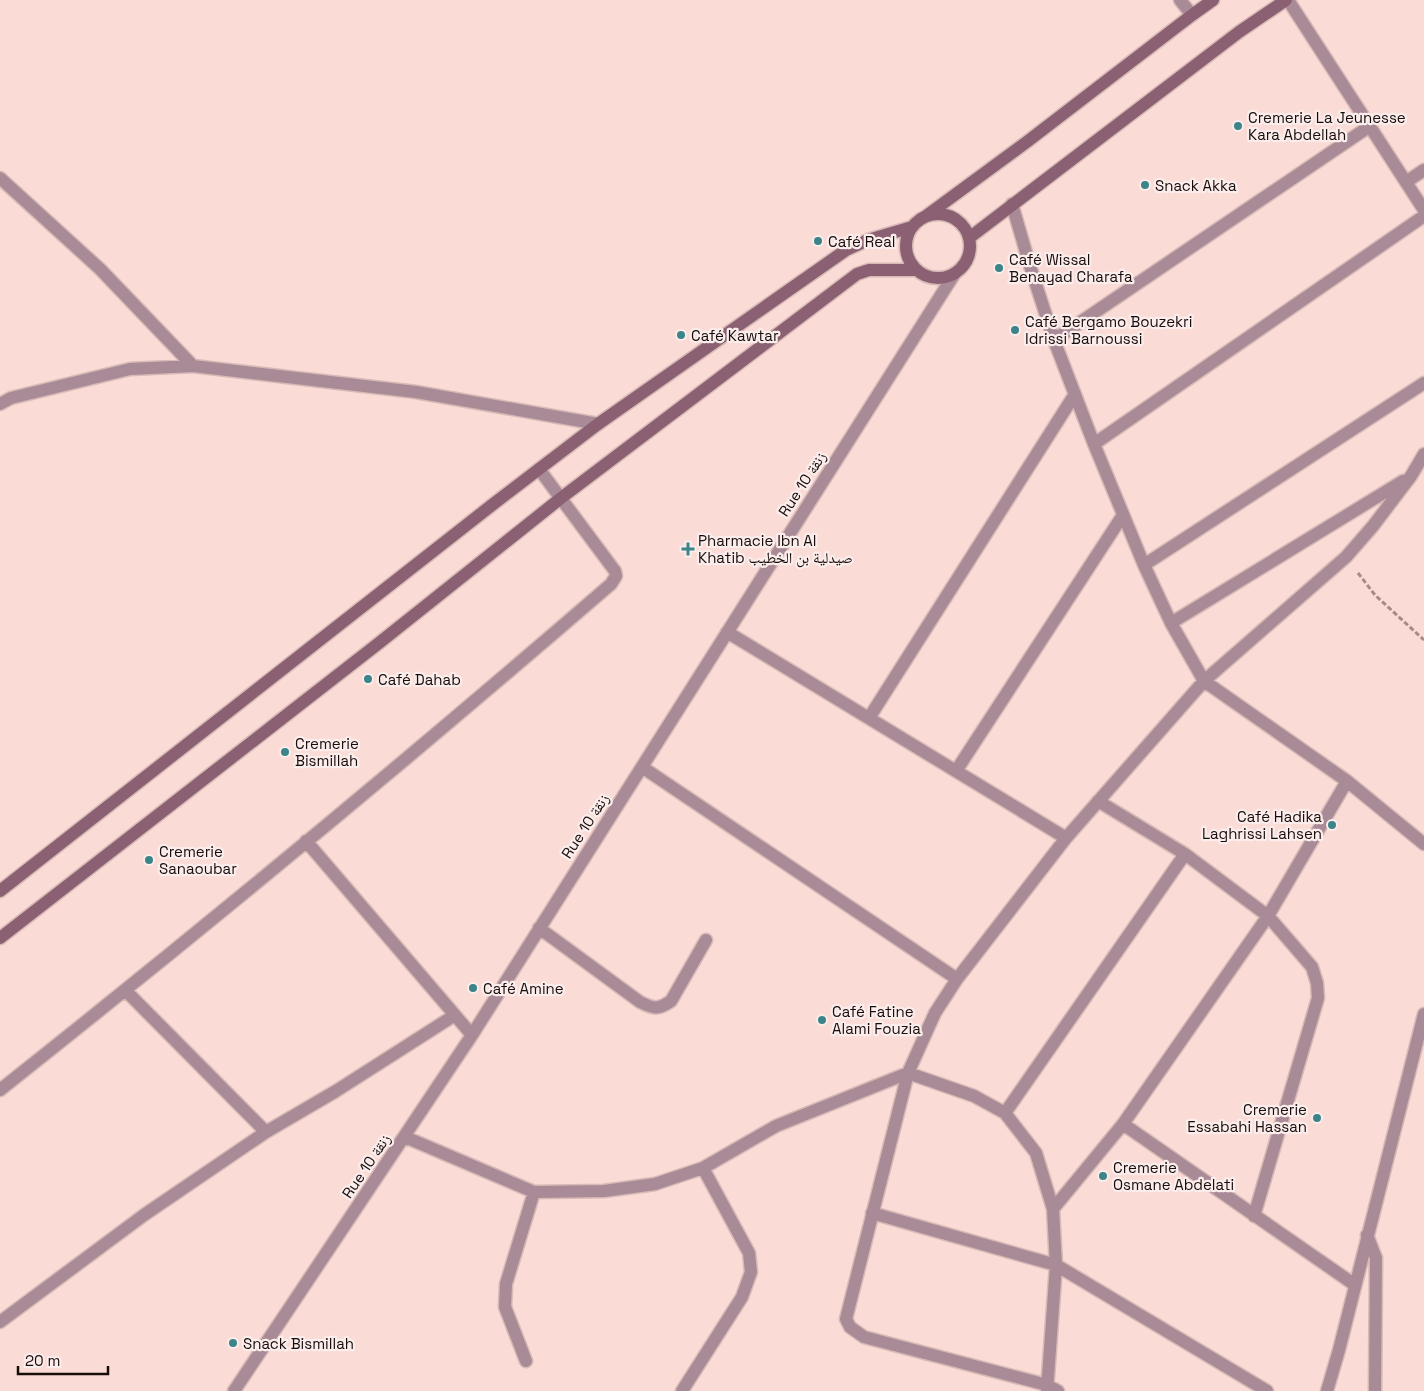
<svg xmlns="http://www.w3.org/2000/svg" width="1424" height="1391" viewBox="0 0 1424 1391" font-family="'Space Grotesk','Noto Naskh Arabic',sans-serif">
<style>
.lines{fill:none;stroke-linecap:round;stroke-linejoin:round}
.service-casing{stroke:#d7bab6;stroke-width:15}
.minor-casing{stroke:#d7bab6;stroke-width:15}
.secondary-casing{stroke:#d7bab6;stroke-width:15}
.path{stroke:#a48c88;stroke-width:3;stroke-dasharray:5 2.5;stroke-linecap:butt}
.service{stroke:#a98b97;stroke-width:12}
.minor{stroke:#a98b97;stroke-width:12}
.secondary{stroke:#8a6072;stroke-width:12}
.poi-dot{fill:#3c8489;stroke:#faedeb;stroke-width:2}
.labels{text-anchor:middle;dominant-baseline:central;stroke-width:4.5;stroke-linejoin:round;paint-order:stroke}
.poi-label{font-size:15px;fill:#170d0b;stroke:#faedeb;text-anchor:start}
.street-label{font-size:15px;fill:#170d0b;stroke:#faedeb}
</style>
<rect width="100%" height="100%" fill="#fbdbd6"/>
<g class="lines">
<g class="service-casing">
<path id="service" d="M1406,182L1424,170"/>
</g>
<g class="minor-casing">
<path id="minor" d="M1180,0L1192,15
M1288,0L1424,210
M0,178L100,269L193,366
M1012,204L1030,266L1054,340L1094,444L1144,565L1171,623L1204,681L1347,781L1424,844
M1054,340L1370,126
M0,404L11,398L130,369L193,366L416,392L598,424
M1094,444L1424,216
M1144,565L1424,383
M1171,623L1403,481
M727,632L1066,838
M869,718L1075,394
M642,767L957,979
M956,771L1123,515
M1098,801L1185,854L1268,916L1312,967L1317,983L1318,998L1254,1216
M306,841L472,1035
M539,928L640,1002C654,1009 658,1010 671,1001L706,940
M125,990L266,1132
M0,1090C207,926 411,757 611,584L616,576L615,571L539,469
M1005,1113L1185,854
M1123,1124L1355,1285
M405,1137L534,1192L604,1191L655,1184L703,1168L776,1126L908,1073L974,1096L1005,1113L1036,1153L1053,1209L1056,1265L1047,1391
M1053,1209L1123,1124L1268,916L1347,781
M872,1213L1056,1265L1267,1391
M1367,1235L1376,1258L1375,1391
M0,1322L144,1215L266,1132L336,1091L455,1015
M526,1361L505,1307L506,1284L534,1192
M234,1391L472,1035L955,273
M682,1391L742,1297L751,1272L749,1253L703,1168
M1058,1391L1047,1385L864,1337L850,1327L846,1319L908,1073L935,1013L957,979L1066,838L1204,681L1346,557L1373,526L1411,476L1424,454
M1327,1391L1339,1350L1424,1014"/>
</g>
<g class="secondary-casing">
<path id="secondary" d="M906 246a32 32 0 1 1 64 0a32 32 0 1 1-64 0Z
M926,216L1028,141L1192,15L1213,0
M969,238L1239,32L1286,0
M0,891L492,505L598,424L846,250L868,240L912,227
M0,938L379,643L561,498L857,274L869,270H915"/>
</g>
<path class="path" d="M1358,573L1375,595L1424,640"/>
<use href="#service" class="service"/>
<use href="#minor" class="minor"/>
<use href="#secondary" class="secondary"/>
</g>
<g class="poi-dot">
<circle cx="1238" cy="126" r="5"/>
<circle cx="1145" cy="185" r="5"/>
<circle cx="818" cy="241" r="5"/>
<circle cx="999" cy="268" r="5"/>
<circle cx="1015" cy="330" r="5"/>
<circle cx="681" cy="335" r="5"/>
<path d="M685.5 541.5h5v5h5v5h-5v5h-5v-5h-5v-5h5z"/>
<circle cx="368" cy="679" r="5"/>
<circle cx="285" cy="752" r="5"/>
<circle cx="1332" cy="825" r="5"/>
<circle cx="149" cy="860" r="5"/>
<circle cx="473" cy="988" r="5"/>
<circle cx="822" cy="1020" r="5"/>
<circle cx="1317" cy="1118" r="5"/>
<circle cx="1103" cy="1176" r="5"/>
<circle cx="233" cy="1343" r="5"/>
</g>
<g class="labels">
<g class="poi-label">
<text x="1248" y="117">Cremerie La Jeunesse<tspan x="1248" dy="17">Kara Abdellah</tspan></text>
<text x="1155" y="185">Snack Akka</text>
<text x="828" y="241">Café Real</text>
<text x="1009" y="259">Café Wissal<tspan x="1009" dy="17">Benayad Charafa</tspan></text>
<text x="1025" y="321">Café Bergamo Bouzekri<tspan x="1025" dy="17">Idrissi Barnoussi</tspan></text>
<text x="691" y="335">Café Kawtar</text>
<text x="698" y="540">Pharmacie Ibn Al<tspan x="698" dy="17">Khatib صيدلية بن الخطيب</tspan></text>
<text x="378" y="679">Café Dahab</text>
<text x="295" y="743">Cremerie<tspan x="295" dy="17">Bismillah</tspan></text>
<text x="1322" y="816" text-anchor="end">Café Hadika<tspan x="1322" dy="17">Laghrissi Lahsen</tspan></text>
<text x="159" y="851">Cremerie<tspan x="159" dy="17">Sanaoubar</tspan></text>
<text x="483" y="988">Café Amine</text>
<text x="832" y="1011">Café Fatine<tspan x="832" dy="17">Alami Fouzia</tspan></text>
<text x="1307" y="1109" text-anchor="end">Cremerie<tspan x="1307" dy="17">Essabahi Hassan</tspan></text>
<text x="1113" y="1167">Cremerie<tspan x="1113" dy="17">Osmane Abdelati</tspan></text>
<text x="243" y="1343">Snack Bismillah</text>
</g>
<g class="street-label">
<text transform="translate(802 484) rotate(-57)">Rue 10 زنقة</text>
<text transform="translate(585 826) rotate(-57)">Rue 10 زنقة</text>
<text transform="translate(366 1166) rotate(-56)">Rue 10 زنقة</text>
</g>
</g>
<path d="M18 1366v8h90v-8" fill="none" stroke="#170d0b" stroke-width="2.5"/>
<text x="25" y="1366" font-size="15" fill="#170d0b" stroke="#faedeb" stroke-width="4" paint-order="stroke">20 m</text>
</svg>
